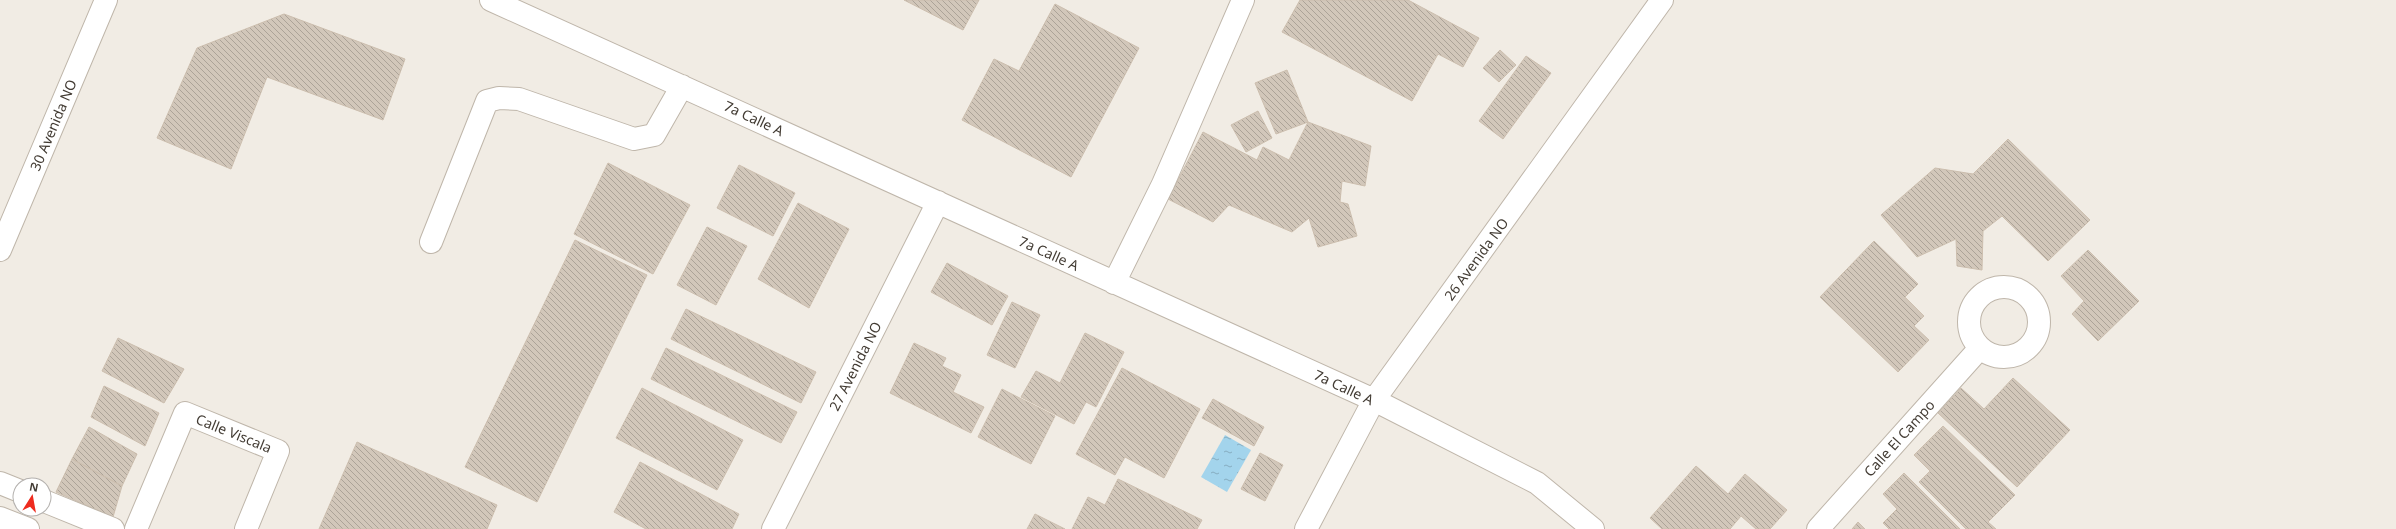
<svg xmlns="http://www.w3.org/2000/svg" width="2396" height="529" viewBox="0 0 2396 529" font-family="'Noto Sans',sans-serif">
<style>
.water{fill:url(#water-ripples)}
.building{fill:url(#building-back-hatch);stroke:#ccbeae}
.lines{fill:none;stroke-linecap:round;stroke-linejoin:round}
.minor-casing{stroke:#bfb6aa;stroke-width:24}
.minor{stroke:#fff;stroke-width:22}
.labels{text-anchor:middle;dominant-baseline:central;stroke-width:3.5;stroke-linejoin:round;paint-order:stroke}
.street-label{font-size:14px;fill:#433c34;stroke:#fff}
</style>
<defs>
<pattern id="water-ripples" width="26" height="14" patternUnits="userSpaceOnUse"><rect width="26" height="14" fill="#a3d4ec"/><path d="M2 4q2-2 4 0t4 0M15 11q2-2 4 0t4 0" fill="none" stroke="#86adc0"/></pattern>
<pattern id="building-back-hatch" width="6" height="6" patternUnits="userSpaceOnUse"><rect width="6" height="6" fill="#d2c7ba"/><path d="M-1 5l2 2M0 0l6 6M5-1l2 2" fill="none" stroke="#aca398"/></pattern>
</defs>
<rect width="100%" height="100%" fill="#f1ece4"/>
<path class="water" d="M1225,435L1251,450L1227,492L1201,477Z"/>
<path class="building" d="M904,0H979L963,30Z
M1300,0H1408L1479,38L1463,67L1438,54L1412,101L1282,32Z
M1055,4L1139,48L1071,177L962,120L994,59L1019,71Z
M284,14L405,59L383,120L267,77L231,169L157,138L197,48Z
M1500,50L1516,65L1499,82L1483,68Z
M1526,56L1551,73L1503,139L1479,121Z
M1287,70L1308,122L1276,134L1255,83Z
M1258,111L1272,138L1246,152L1231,125Z
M1308,122L1371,146L1365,186L1342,181L1340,202L1348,204L1357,236L1318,247L1309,218L1292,232L1229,205L1213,222L1168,199L1203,132L1257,160L1263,147L1289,160Z
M2008,139L2090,220L2048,261L2002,216L1983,231L1982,270L1957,266L1956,239L1917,257L1881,215L1935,168L1973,174Z
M608,163L690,205L653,274L574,234Z
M739,165L795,193L773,236L717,208Z
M798,203L849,229L809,308L758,279Z
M707,227L747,246L716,305L677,285Z
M575,240L647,275L537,502L465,467Z
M1874,241L1918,284L1905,297L1924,316L1914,326L1929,340L1898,372L1820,297Z
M2088,250L2139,301L2098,341L2072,314L2084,301L2061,276Z
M947,263L1008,296L992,325L931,292Z
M1012,302L1040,315L1015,368L987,355Z
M686,309L816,372L801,403L671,339Z
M1085,333L1124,352L1096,407L1086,402L1074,424L1021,397L1036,371L1060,383Z
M118,338L184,369L164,403L102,371Z
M914,343L946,358L942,366L961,375L953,392L984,407L971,433L890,393Z
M666,348L797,412L781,443L651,379Z
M1122,368L1200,409L1164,478L1125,457L1115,475L1076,454Z
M2013,378L2070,430L2017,487L1938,413L1961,388L1984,409Z
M104,386L159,413L145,446L91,417Z
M642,388L743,440L717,490L616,438Z
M1002,389L1055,416L1031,464L978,437Z
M1213,399L1264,427L1254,446L1202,418Z
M1943,426L2015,495L1988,522L1996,529H1966L1919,482L1930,471L1914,455Z
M89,427L137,454L122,486L72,459Z
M357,442L497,505L487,529H319Z
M1260,453L1283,465L1265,501L1241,489Z
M72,459L122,486L113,517L56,492Z
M640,462L739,514L732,529H646L614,512Z
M1696,466L1728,494L1745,474L1787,510L1770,529H1756L1741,516L1730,529H1662L1650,518Z
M1904,473L1960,529H1889L1883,523L1897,509L1883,494Z
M1118,479L1202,520L1197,529H1072L1088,497L1105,505Z
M1035,514L1065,529H1027Z
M1858,522L1865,529H1852Z"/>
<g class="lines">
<g class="minor-casing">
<path id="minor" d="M491,0L1374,400L1537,483L1593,529
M431,242L487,101L499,98L519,99L634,139L654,135L682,86
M0,250L106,0
M1114,283L1163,184L1243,0
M1969 322a35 35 0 1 1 70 0a35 35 0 1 1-70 0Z
M0,483L20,491
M44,501L113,529
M0,518L28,529
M136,529L185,413L278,451L246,529
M773,529L938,202
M1306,529L1374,400L1662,0
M1818,529L1980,348"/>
</g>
<use href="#minor" class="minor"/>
</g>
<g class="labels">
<g class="street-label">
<text transform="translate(754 118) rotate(25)">7a Calle A</text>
<text transform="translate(53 125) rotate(-67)">30 Avenida NO</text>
<text transform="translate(1049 253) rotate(24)">7a Calle A</text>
<text transform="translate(1476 259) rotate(-54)">26 Avenida NO</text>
<text transform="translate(855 366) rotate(-63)">27 Avenida NO</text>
<text transform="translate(1344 387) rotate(25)">7a Calle A</text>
<text transform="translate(234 433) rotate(22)">Calle Viscala</text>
<text transform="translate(1899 438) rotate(-48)">Calle El Campo</text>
</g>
</g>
<g transform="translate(32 497) rotate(11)"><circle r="19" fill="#ffffff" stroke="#b4b1ae"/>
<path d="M0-3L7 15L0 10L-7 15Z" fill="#ee2b1e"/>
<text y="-6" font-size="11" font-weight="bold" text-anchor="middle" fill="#433c34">N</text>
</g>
</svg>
